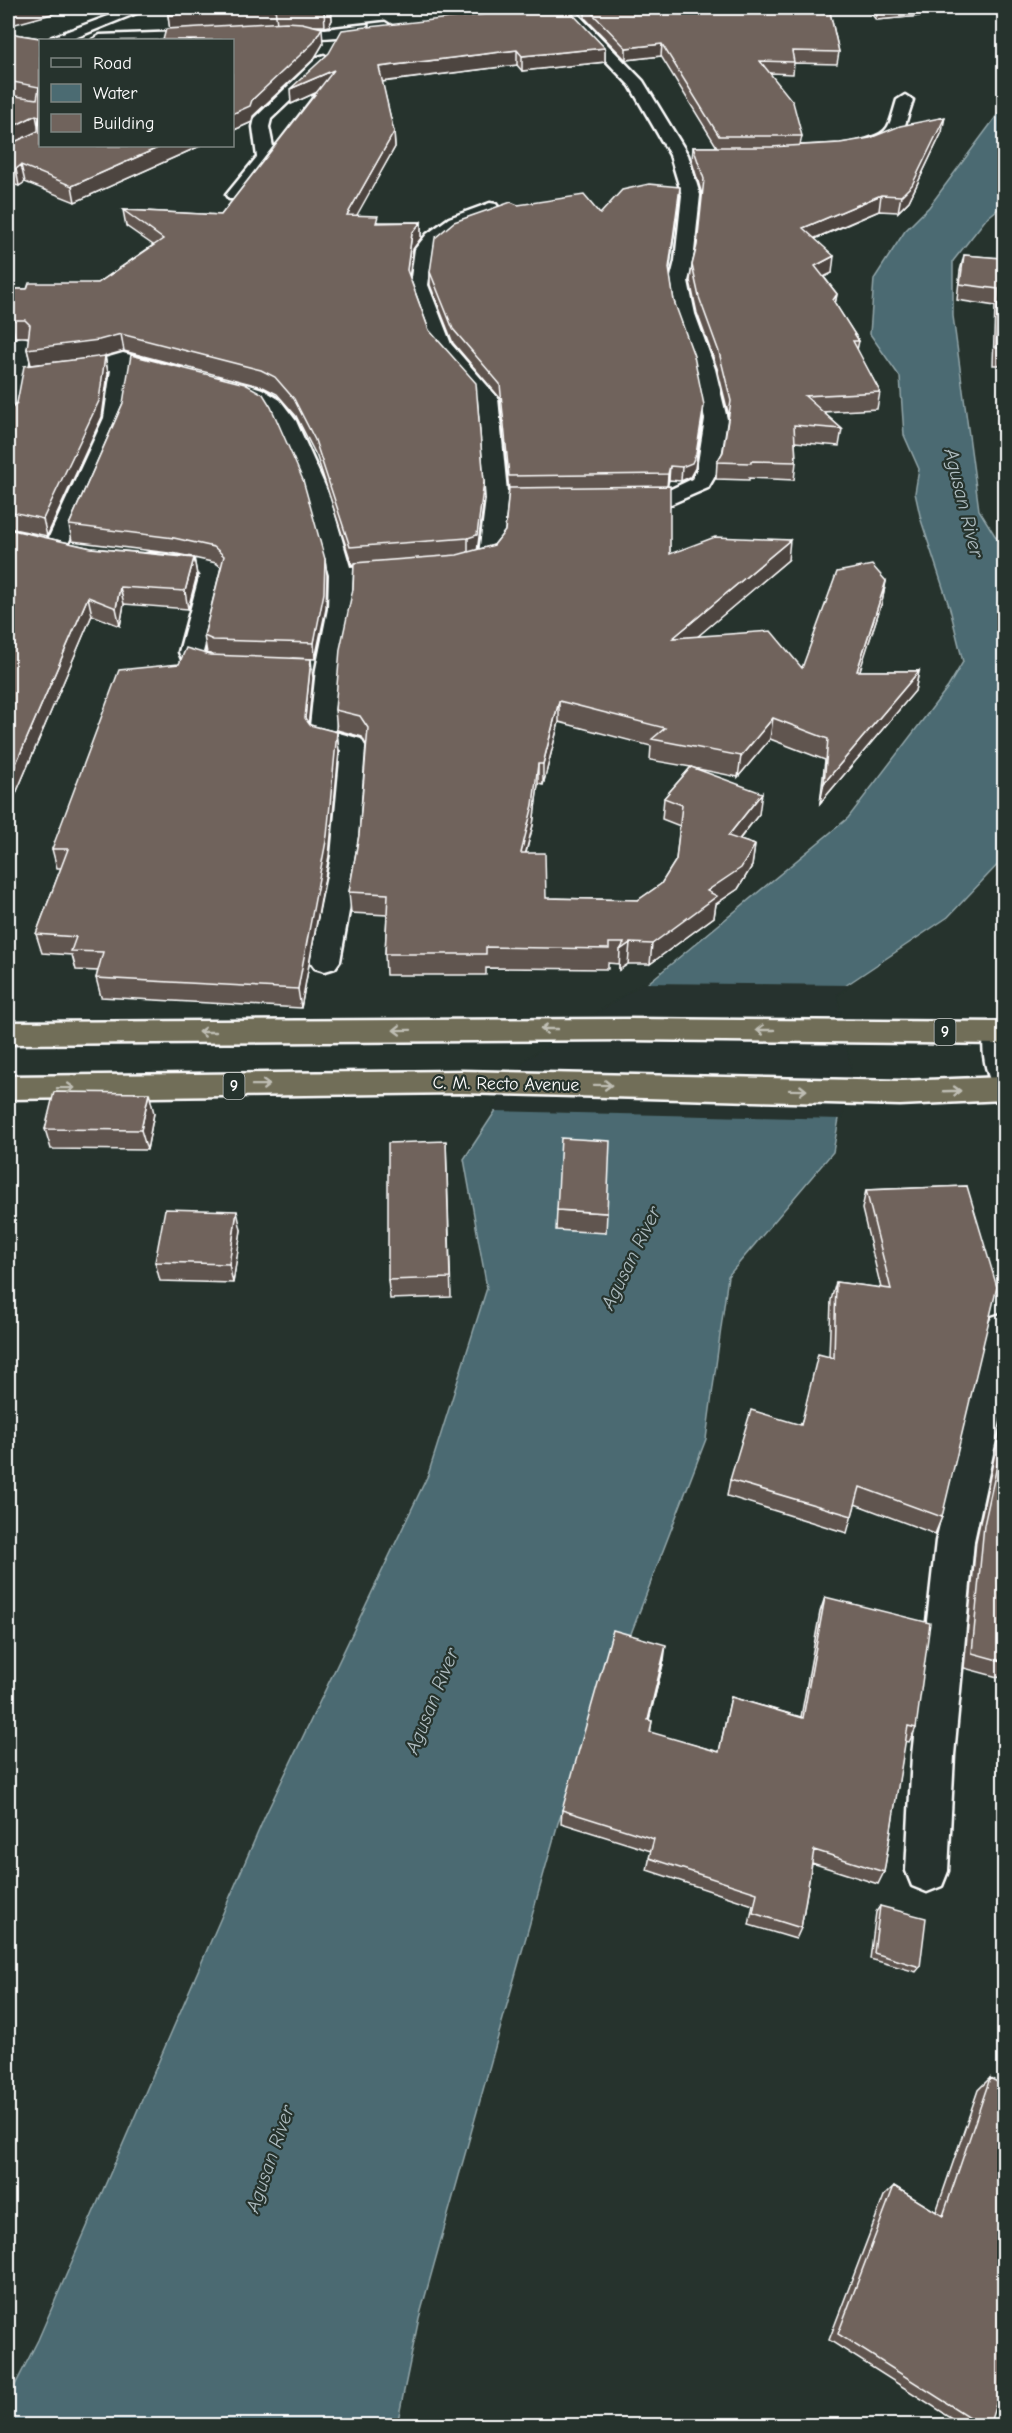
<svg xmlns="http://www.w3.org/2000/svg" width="1012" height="2433" viewBox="0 0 1012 2433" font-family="'Comic Neue',sans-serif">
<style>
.water{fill:#4b6b72;stroke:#93a6aa;stroke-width:1.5}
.pier{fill:#26332d}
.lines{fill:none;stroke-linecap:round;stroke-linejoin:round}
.minor-casing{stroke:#fff;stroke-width:5}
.trunk-casing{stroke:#fff;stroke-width:5}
.minor{fill:#26332d;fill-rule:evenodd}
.trunk{fill:#716e59;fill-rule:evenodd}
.wall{fill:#60554f;stroke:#fff;stroke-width:1.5;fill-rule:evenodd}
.shaded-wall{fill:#4e4540;stroke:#fff;stroke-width:1.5}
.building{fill:#70635c;stroke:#fff;stroke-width:1.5}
.oneway{stroke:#bfbeb4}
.labels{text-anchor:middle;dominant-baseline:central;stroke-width:4.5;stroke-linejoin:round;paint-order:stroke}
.shield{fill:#26332d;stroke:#bec2c0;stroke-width:1.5}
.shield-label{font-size:16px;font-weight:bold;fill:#fff}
.street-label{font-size:18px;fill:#fff;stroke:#26332d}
.water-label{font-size:20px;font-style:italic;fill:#aebcc0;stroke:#26332d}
</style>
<rect width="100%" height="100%" fill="#26332d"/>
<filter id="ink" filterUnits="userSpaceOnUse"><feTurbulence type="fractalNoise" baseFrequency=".0167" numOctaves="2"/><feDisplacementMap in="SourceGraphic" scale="12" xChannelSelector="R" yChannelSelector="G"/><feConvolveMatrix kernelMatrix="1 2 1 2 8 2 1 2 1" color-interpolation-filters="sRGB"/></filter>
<g filter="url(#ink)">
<path class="water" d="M1004,106V204L986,219L953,261V316L979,510L1004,550V858L948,917L833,994L848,1069L833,1152L728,1276L706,1439L558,1823L419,2318L397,2425H8V2399L38,2340L265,1816L428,1475L487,1288L464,1159L527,1063L642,988L848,818L948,687L963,662L950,609L921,520L915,493L919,469L904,435L900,377L870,334L874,279L905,231L929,207Z"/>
<path class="pier" d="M643,983L851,985L837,995L851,1069L842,1119L492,1111L525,1060Z"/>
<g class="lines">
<g class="minor-casing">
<path id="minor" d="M130,8H149L70,40H49L52,37Z
M550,8H572L643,81L688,155L700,195L693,261L688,281L695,314L715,369L727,419L719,469L708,488L671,504L626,506L618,504L615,499L618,494L667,491L692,479L697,469L705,419L695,369L675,314L670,281L675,261L682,195L670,155L630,86L562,14Z
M385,22L393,27L390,30C371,35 284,45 271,31L279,26L325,29Z
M209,31L214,33L217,36L214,39L92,40L100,35Z
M324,55L332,60L330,63L271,119L269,127L275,157L241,199H229L226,195L257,157L253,127L255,118L318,57Z
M905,95L913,100L901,137L882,147L858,150L856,146L858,142C890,134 888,130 897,100Z
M490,203L496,204L499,208L496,212L461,226L433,250L428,285L451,344L498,398L507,492L562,494L565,499L562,504L507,506L502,556C492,570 465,575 449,571L445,566L449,561L479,554L486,499L478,399L432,346L410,285L415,249L427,234L449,218Z
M22,337L29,339L32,343L28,368L102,359L123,353L181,368L184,372L181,376L174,378L132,367L124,418L66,548L63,553H47L44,548L104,418L111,370L26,381L19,419L15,423L8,425C8,403 2,357 15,339Z
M225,377L262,389L280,400L296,421L329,495L350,567L396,564L404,566L408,571L404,576L353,581L352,609L340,669L335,732L361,739L367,749L359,856L340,961L335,968L325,971L315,968L310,961L331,856L341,750L313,742L309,736L316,669L328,609L329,575L316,534L307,495L275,421L266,408L248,397L218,387L215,383L218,379Z
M151,553C171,555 211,553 224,571L203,652L207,656L236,661L239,666L236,671C220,675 199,672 184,664L179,652L200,574L143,565L139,560L143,555Z
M998,1022L1004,1024V1089L993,1086C985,1072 979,1040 987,1025Z
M1004,1313V1403L974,1541L954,1755L948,1871L942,1886L927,1892L912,1886L906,1871L912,1755L936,1541L987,1327L992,1317Z"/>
</g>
<g class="trunk-casing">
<path id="trunk" d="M630,1019L1004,1022V1044L630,1040L8,1044V1022Z
M461,1071L900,1081L1004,1077V1100L900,1105L461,1093L8,1099V1076Z"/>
</g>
<use href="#minor" class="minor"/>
<use href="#trunk" class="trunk"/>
</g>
<path class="wall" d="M169,8H331L332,20L329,26H313L323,44L314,59L253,116L252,122L232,131V40L170,28L168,15Z
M585,8H829L839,52L837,64L794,63L793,74L770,73L802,136L800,145L840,143L942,132L909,201L898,212L879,211L815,239L832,273L824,277L837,294L835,304L859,341L857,350L880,392L877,409L823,412L842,429L839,446L795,442L796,462L794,480L749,478V480L716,479L717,462L723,452L729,416L717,368L697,313L690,281L692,265L697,245L702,194L692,162L693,147H717L661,56L626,60L585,18Z
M867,8H966L965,12L876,20Z
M369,27L605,48V62L522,71L517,65L382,82L394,132L395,147L356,215L378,222H421V238L413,249L409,275L484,482V499L477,550L494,545L505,531L509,490L500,398L453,343L430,285V272L518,205L600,214L679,199L669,271L674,301L703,419L695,468L690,477L681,481L669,480L667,486L670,554L788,560L698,636L802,668L886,581L882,602L859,671H919L915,691L820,803L825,760L770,739L738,777L693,768L759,814L739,840L755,845L752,866L738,889L716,904L714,917L650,964H628L619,970V964L608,963V969L486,968V975H386L385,954L387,915L351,913L349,892L359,835L366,745L362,737L337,730L335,710L353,589L354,564L352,565L317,457L296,416L277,394L263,387L124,351L104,356H105L108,373L102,417L47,536L8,528V529V409L12,408L17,403L31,365L27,349L29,337H15L9,346L8,353V289H27L98,283L153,245L126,226L123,210L221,215L315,93L291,104ZM559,722L651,746L650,760L691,767L664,798L662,819L680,826L676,860L661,884L638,900L546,898L526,853L533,825L538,784L543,785Z
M8,33L52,40L40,146H200L75,202L25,182L19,186L8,183Z
M1005,227V365H993L995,306L957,300L960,271L964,255L1000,258L1001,243Z
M123,403L325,559L327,575L326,609L315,659L293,658L313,678L308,722L310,725L337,732L339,752L329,856L301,1008L101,997L96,978L98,971L76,970L72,955L42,953L36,934L61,868H57L52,849L179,664L210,655H213L207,653L204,636L221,567L216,563L194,558L197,575L188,609L124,604L120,626L92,615L8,812V529L91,548L192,557L177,554L72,541L69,525Z
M154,1113L147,1150L51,1149L45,1129Z
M446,1141L451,1297L390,1299L388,1280Z
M967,1186L942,1517L935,1534L855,1504L847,1533L727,1496L730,1480L800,1425L829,1357L831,1300L836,1282L881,1288L862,1209L866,1190Z
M557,1210L607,1213L606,1233L556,1230Z
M241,1230L233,1283L160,1281L155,1262Z
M1005,1416V1679L964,1668L976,1541L1002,1421Z
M825,1597L916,1728L909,1742L905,1741L884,1872L878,1884L812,1863L801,1928L796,1939L749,1925L753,1905L647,1870L651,1851L561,1823L562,1810L664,1660L649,1720L652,1721L650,1733L719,1752L731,1697L801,1717L820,1612Z
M880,1906L920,1967L916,1972L870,1959L876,1912Z
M990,2078L989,2426H964L829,2340L884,2196L894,2186L936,2212L978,2090Z"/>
<path class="shaded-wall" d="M17,8H74L8,26V10Z
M275,8L277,24L170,32L168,15Z
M329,8H331L332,20L329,26L325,27L324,10Z
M878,8H966L965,12L876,20Z
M322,28L323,44L314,59L253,116L252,122L232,131V114L252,100Z
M662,44L661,56L626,60V48Z
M605,48V62L522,71V56Z
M517,50V65L380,82L379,67Z
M334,70L335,84L291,104L290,89Z
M36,115L39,131L8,147V129Z
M945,117L942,132L909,201L898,212L901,196Z
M394,132L395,147L348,231L347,215Z
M162,146H200L75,202L72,186Z
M21,165L25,182L19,186L16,169Z
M680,187L679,199L668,281L669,268Z
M881,195L879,211L801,244L803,228Z
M421,222V238L413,249L408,286L407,270L412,233Z
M834,256L832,273L813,282L815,266Z
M837,294L834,310L833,300Z
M11,320L15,337L9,346L8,353V326Z
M121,334L124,351L102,357L31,365L27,349Z
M105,356L108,373L102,417L47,536L43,519Z
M704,405L695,468L690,477L681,481L682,467Z
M670,466L669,480L667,488L668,474Z
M484,482V499L477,552L468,556V538Z
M790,540L788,560L671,659L673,638Z
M194,558L197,575L188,609L185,591Z
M325,559L327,575L326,609L315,659L314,643Z
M886,581L882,602L853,692L857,671Z
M120,587L124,604L120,626L116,608Z
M88,597L92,615L8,812V782Z
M311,659L313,678L307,737L305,718Z
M919,671L915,691L820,803L824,783Z
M559,701V722L543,785V764Z
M773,718L770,739L738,777L741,756Z
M337,732L339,752L329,856L301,1008L298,989Z
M538,764V784L533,825L520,874L521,853Z
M762,793L759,814L725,857L728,836Z
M755,845L752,866L738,889L716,904L714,917L650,964L652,944Z
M630,943L628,964L619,970L620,950Z
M149,1093L154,1113L147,1150L141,1130Z
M237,1211L241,1230L233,1283L229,1264Z
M666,1645L664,1660L645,1734L648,1720Z"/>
<path class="building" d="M8,8H17L8,10Z
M169,8H271L168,15Z
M281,8H329L328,10H324Z
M543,8H567L605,48L522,56L517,50L379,67L394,132L347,215L378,216L376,223L421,222L412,233L407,270L429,330L476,383L484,482L477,535L468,538L350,547L315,440L294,399L275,377L261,370L121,334L99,340L27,349L30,325L25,320H11L8,326V289H27L29,283H98L163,239L123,210L221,215L334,70L290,89L329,53L342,30L366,27L369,24V27Z
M587,8H829L839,52L792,51L794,62L760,61L793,102L802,136H719L662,44L626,48Z
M286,22L302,23L322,28L313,43L252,100L250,106L232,114V40H163L166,29Z
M8,33L52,40H40V146H162L72,186L21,165L16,169L8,167V145L38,131L39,116L36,115L8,129V95L37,99L39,87L8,81Z
M945,117L912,185L901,196L881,195L803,228L834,256L815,266L837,294L833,300L859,341H853L880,392L805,396L842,429L794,425L796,462L751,461V463L717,462L723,452L731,401L719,352L699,297L692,265L697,245L704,179L693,147H771L840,143L870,138L900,126Z
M649,184L680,187L669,268L674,301L694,356L704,405L696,454L692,463L682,467L670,466L668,474L509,476L500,384L453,329L430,272L435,238L454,222L511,202L518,205L584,195L600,214L622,190Z
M1005,228V348H996L998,289L960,284L964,255L1001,258Z
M131,355L245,384L263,394L271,407L303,480L325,559L324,593L314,643L213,640L204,636L224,556L214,547L174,538L69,525L123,403Z
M105,356L99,401L43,519L8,511V409L12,408L17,403L24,366Z
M670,486V554L715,537L790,540L673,638L771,631L802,668L837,572L872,565L886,581L857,671H919L824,783L828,739L773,718L741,756L652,739L665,728L559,701L543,764H538L533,805L521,853H545L546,898L638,900L661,884L676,860L682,805L664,798L691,767L762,793L728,836L755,845L741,868L707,891L717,896L652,944L630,943L620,950L624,943H609V949L486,947V954H385L388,894L349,892L359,835L368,728L360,716L335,710L340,649L353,589L354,563L457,555L494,545L505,531L509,488Z
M8,529L91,548L194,558L185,591L120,587L116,608L88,597L8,782Z
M186,648L210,655L311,659L305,718L310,725L337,732L327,836L298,989L96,978L103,952L71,951L76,937L36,934L68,849H52L119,670L179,664Z
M54,1092L149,1093L141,1130L45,1129Z
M561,1138L610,1141L607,1213L557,1210Z
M446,1141L450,1278L388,1280V1143Z
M967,1186L997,1287L942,1517L860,1487L852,1516L730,1480L751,1410L801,1425L818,1354L834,1358L836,1282L891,1289L866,1190Z
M165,1209L237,1211L229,1264L155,1262Z
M1005,1429V1662L972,1653L984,1525Z
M825,1597L930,1623L916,1728L908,1726L884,1872L814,1850L801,1928L753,1913L757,1893L649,1858L654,1839L562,1810L613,1630L666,1645L648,1720L652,1721L650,1732L719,1752L731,1697L803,1718Z
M880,1906L926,1918L920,1967L874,1953Z
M990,2078L1005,2086V2376L989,2426H983L838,2334L894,2186L943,2216Z"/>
<defs><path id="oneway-shaft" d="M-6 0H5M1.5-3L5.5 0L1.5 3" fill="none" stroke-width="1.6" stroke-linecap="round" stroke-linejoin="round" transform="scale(1.5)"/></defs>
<g class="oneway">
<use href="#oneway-shaft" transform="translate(549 1029) rotate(-180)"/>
<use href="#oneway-shaft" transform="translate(402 1030) rotate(179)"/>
<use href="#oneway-shaft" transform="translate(765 1030) rotate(-180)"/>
<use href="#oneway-shaft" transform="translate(207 1032) rotate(180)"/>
<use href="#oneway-shaft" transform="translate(261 1085) rotate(-1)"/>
<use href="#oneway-shaft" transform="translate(603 1085) rotate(1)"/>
<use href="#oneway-shaft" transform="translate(66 1088) rotate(-1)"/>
<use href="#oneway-shaft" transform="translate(798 1090) rotate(1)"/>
<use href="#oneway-shaft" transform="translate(952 1091) rotate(-2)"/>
</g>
</g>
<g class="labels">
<g class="shield">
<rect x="934.5" y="1019" width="21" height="26" rx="4.5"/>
<rect x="223.5" y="1073" width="21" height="26" rx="4.5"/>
</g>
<g class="shield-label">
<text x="945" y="1032">9</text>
<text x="234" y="1086">9</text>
</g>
<g class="street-label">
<text transform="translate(506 1084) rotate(1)">C. M. Recto Avenue</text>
</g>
<g class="water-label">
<text transform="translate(964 503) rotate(76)">Agusan River</text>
<text transform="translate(631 1258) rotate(-64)">Agusan River</text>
<text transform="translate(432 1701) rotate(-68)">Agusan River</text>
<text transform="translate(270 2159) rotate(-71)">Agusan River</text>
</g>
</g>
<rect width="1012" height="2433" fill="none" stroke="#26332d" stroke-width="30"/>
<rect x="15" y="15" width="982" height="2403" fill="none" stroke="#fff" stroke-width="2" filter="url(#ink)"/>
<rect x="39" y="39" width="195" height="108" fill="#26332d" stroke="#7d8581" stroke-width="1.5"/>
<rect x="51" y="58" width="30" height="9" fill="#26332d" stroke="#7d8581" stroke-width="1.5"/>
<text x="93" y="69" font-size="18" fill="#ffffff">Road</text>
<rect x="51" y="84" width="30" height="18" fill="#4b6b72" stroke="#7d8581" stroke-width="1.5"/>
<text x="93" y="99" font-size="18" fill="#ffffff">Water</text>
<rect x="51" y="114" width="30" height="18" fill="#70635c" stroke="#7d8581" stroke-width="1.5"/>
<text x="93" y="129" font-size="18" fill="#ffffff">Building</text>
</svg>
